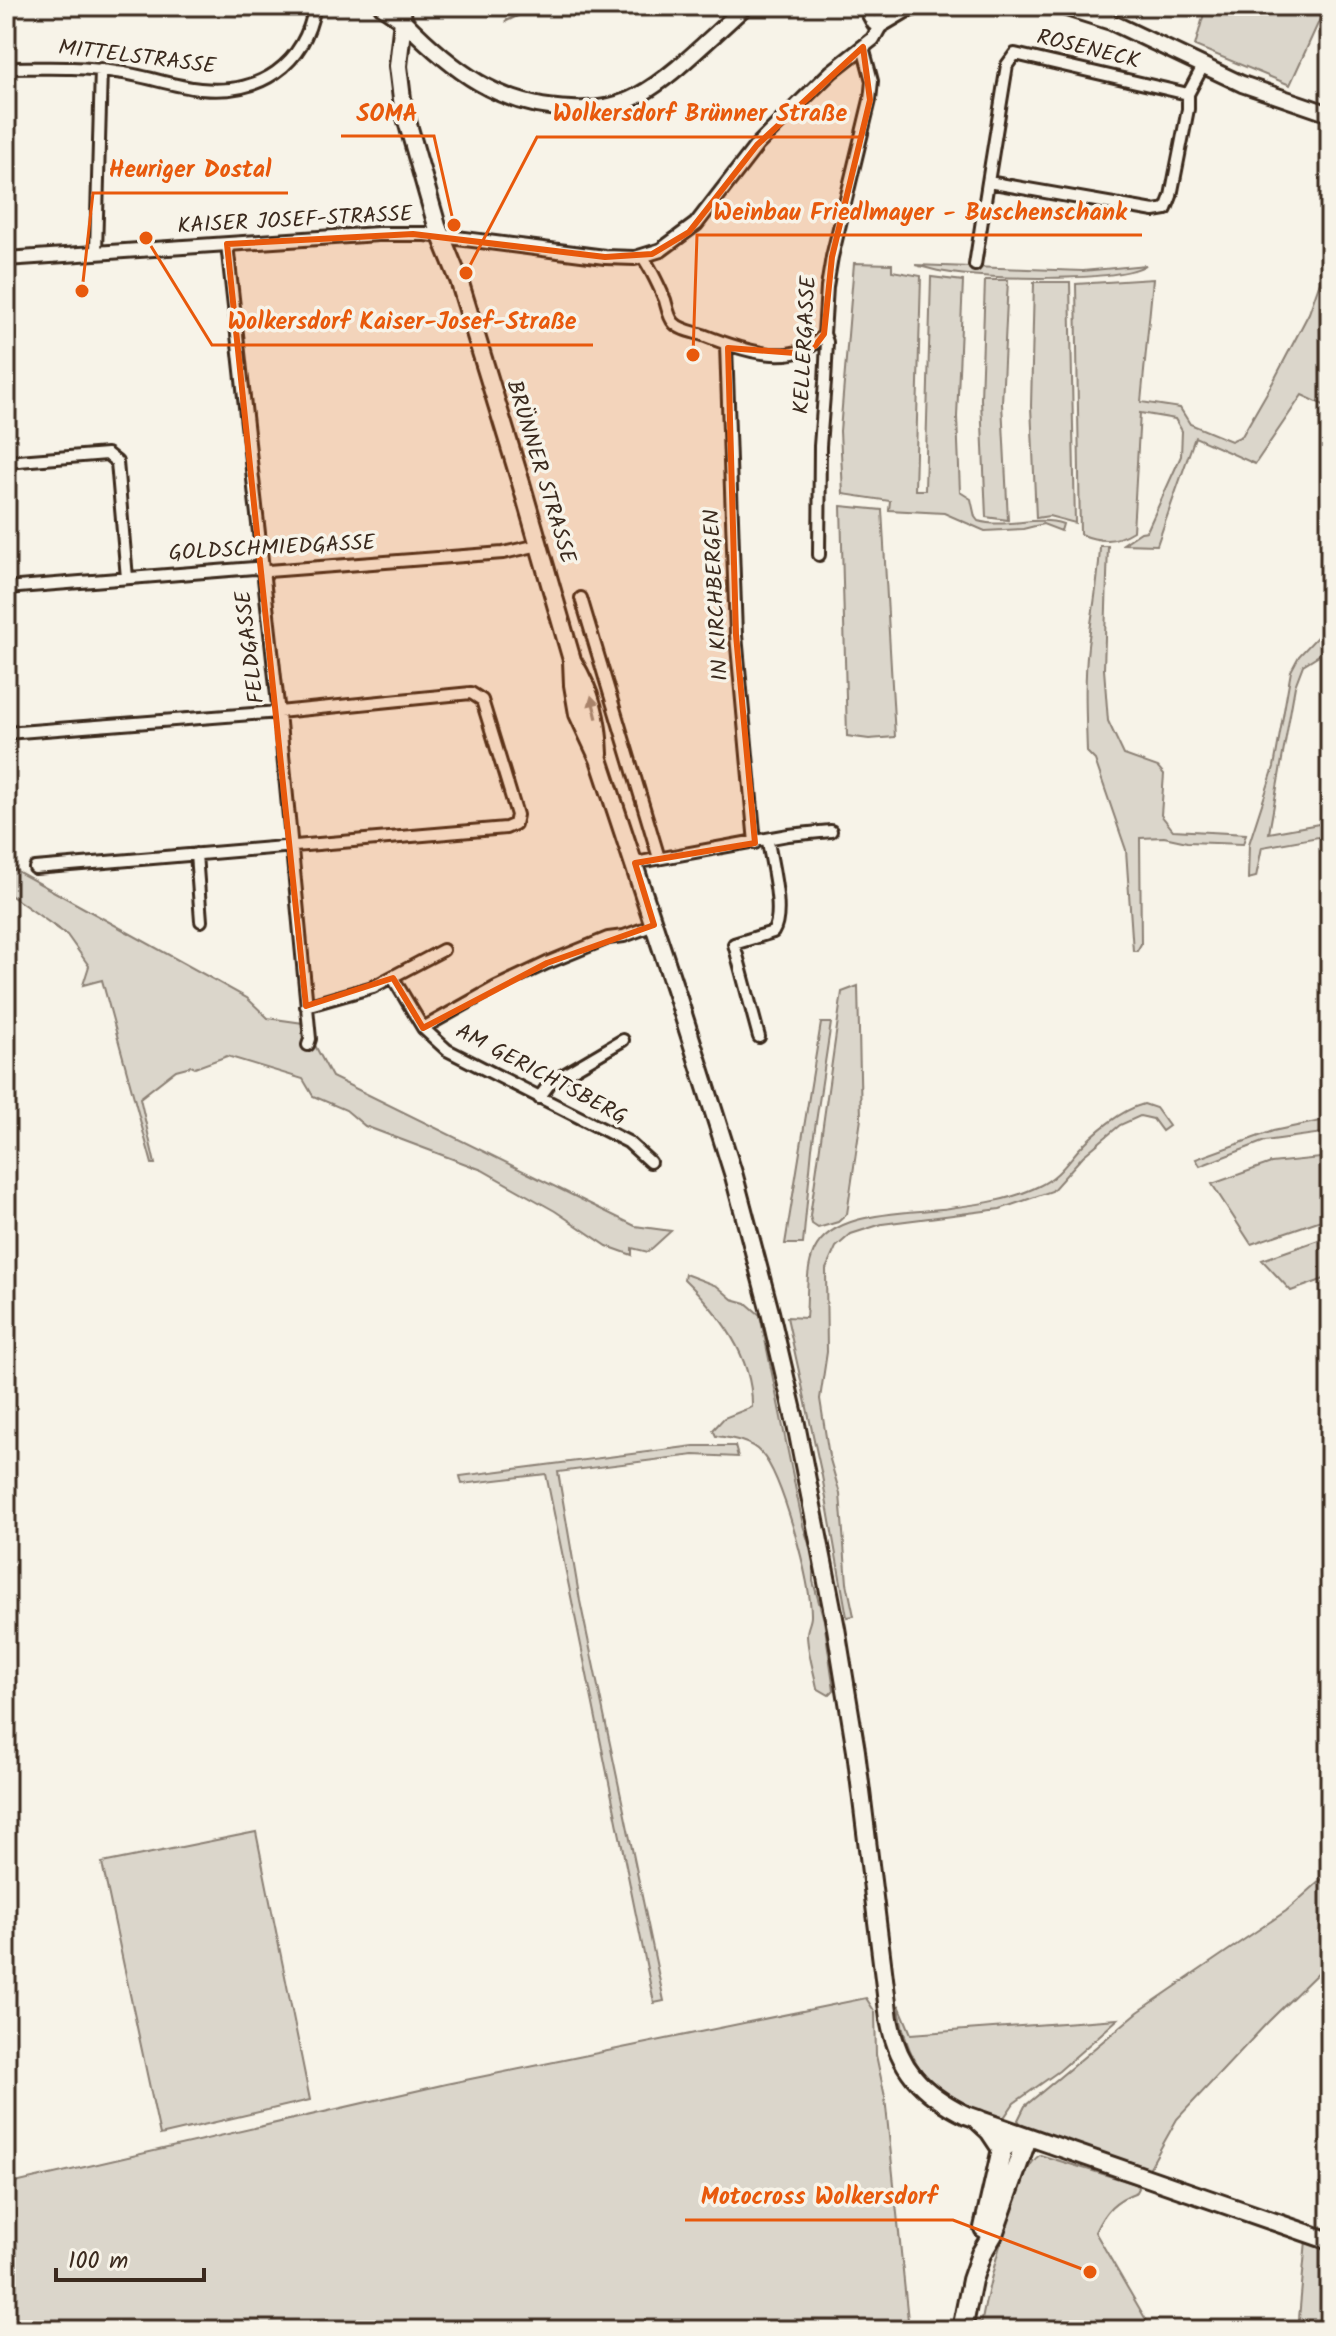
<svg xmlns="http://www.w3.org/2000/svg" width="1336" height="2336" viewBox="0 0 1336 2336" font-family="Kalam,sans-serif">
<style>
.green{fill:#dbd6cb;stroke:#8b8074;stroke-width:2}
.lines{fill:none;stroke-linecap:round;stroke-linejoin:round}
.stream{stroke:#84786c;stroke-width:3}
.minor-casing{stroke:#3b2a1e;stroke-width:16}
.tertiary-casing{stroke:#3b2a1e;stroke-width:18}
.secondary-casing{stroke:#3b2a1e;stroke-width:20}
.primary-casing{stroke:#3b2a1e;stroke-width:22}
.motorway-casing{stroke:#3b2a1e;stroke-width:24}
.minor{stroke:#f7f3e8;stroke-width:10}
.tertiary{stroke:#f7f3e8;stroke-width:12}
.secondary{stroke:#f7f3e8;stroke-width:14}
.primary{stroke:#f7f3e8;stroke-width:16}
.motorway{stroke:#f7f3e8;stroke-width:18}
.oneway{fill:#998e83}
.marked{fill:#e8590c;fill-opacity:0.2;stroke:#e8590c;stroke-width:6;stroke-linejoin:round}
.labels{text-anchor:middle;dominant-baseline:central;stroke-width:7;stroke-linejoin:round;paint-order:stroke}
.street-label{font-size:22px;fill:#3b2a1e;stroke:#f7f3e8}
.leader{fill:none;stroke:#e8590c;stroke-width:3}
.callout-dot{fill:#e8590c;stroke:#f7f3e8;stroke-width:3}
.callout-label{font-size:24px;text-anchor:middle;font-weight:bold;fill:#e8590c;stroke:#f7f3e8;stroke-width:7;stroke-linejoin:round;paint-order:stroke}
</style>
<rect width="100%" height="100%" fill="#f7f3e8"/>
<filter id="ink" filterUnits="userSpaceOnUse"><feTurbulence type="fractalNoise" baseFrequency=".0125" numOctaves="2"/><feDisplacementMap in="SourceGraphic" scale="16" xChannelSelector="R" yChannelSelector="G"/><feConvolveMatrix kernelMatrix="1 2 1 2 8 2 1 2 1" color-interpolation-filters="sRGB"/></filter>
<g filter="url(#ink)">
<path class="green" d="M1206,6H1326L1290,85L1195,46Z
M1330,253V408L1302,395L1255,464L1195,437L1157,545L1123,544L1141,532L1147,531L1181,456L1182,431L1175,419L1140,413L1133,531C1114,543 1100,542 1080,534L1076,284L1153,279L1141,402L1180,408L1190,424L1231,441L1242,436L1273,382L1309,313Z
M854,263L892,264V271L921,276L915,490H925L931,277L963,281L957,417L960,492L971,499L975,517L978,521C1006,529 1036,515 1063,524L1061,531L1043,524L1023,529L985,531L944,513L889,510L890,501L843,494L840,431Z
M915,265L1083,271L1146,265C1118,283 981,279 945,272C935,271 925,267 915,265Z
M985,280H1008L1002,403L1008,520L986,517L981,399Z
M1034,282H1070L1075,523L1049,516L1036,518L1031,406Z
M841,506L882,510L895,737L869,739L847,736Z
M1100,546H1108L1104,669L1108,721L1124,755L1158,767L1164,774L1161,815L1173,830L1246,834L1243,844L1187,842L1164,837L1140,838L1141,944L1137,951H1133L1126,850L1095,760L1087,752C1086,717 1084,681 1088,646C1092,612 1099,580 1100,546Z
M1330,623V648L1303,665L1295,686L1269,833L1330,822V835L1262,847L1256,877L1248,879L1249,844L1274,767L1291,671L1299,656Z
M6,865L247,998L268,1018L303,1023L332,1077L635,1226L671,1231L648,1252L632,1248V1255L607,1246L555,1211L482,1170L365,1126L346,1110L313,1096L303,1079L227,1056L195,1068L191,1066L176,1070L140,1098L155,1164H152L102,980L83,985L89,966L67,935L6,892Z
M858,986L861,1119L847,1214L838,1222L818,1228L812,1224L810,1216L842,992Z
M821,1023H831L812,1148L803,1244H785Z
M1144,1104L1156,1108L1169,1126L1162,1131L1153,1119L1140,1116L1120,1125L1083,1156L1052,1191L1000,1209L882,1224L851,1234L836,1247L826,1269L827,1352L820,1399L829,1456L840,1494L847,1583L854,1616L847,1617L822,1476L787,1317L806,1318C808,1297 805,1271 814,1251C833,1209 911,1214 950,1208C980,1204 1011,1200 1039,1186C1057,1178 1066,1164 1079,1149C1095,1132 1121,1110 1144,1104Z
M1330,1119V1132L1265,1141L1200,1166L1196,1159L1273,1131Z
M1330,1157V1217L1251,1244L1212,1184L1271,1163Z
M1330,1236V1277L1291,1291L1262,1260Z
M685,1274L717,1286L732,1299L746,1303L760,1315L803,1525L813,1556V1581L824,1620L834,1690L829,1695L817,1688C814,1671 807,1651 807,1634C807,1628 811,1622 811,1616C812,1586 782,1474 761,1453C751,1441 731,1438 716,1436L713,1430L724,1418L752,1407C753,1356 719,1313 684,1279Z
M694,1446H735L738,1457L694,1455L558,1472L580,1601L664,2001L654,2003L546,1474L462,1484L460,1476Z
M256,1832L310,2100L160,2135L102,1863Z
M1330,1872V1961L1268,2022L1177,2119L1149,2169L1021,2124L1018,2120L1025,2106L1138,2012L1286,1911Z
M866,1998L875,2012L876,2055L885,2097L909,2330H6V2185L446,2084Z
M899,2005L911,2034L1118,2019L1059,2071L1014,2103L1003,2119C940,2099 906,2074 899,2005Z
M1040,2155L1136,2184L1139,2188L1137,2192C1115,2200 1105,2210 1095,2232L1152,2330H980C986,2297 1015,2169 1040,2155Z
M1306,2240L1330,2249V2330H1298Z"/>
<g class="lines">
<path class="stream" d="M506,21L538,6"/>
<g class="minor-casing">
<path id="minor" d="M863,6L873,24L879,28L906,12L926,6
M6,68C43,68 79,66 116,72C144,75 171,86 200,89C260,95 304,66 315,6
M1188,94L1015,54L1007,65L988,182L1154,211L1166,209L1171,196L1188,109V94L1203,66
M227,244L280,723L310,1039L308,1045
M96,252L101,69
M642,256C652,270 658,284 665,300C667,307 669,318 674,323C680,330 694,332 703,335C739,349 796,371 824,334
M975,265L988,182
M726,345L736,635L755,843
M6,462L107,454L117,462L127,578
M819,555L820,446L825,382L827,342L824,334L827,287L832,257L870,100L872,81L863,47
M6,588L254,568L268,571L503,553L539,545
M581,598L659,858
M6,733L279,712L471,693L482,700L517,815L515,824L506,828L35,868
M196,854L201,921
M635,863L788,835L831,831
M393,978L423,1028L447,1050L628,1142L650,1162
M306,1006L373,987L443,950
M423,1028L496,987L547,963L608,938L624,936L654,925
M759,1037L734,944L773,932C785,914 771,862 768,841
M539,1098L550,1083L623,1040"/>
</g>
<g class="tertiary-casing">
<path id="tertiary" d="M6,259L378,234H426L605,257L635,258L661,250L696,224L757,145L784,118L831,72L873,39L879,28L884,6"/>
</g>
<g class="secondary-casing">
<path id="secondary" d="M1060,6L1111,22L1242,84L1330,114
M403,20C452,70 499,107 572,109C594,110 617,107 637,96C671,79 716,32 746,6"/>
</g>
<g class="primary-casing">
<path id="primary" d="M383,6L403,20
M401,6L403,20L398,66L403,107L437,226L459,280L521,483L572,660L573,685L578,714L599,759L677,995L734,1176L770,1312L796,1424L836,1628L856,1751L889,2019C898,2068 921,2093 966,2115L1330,2241
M573,662C591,692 598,719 599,754"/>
</g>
<g class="motorway-casing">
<path id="motorway" d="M978,2120L990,2131L1002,2149
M984,2228L1002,2149L1019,2135
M962,2330L972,2280L981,2254L993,2234L1027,2138"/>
</g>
<use href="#minor" class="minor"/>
<use href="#tertiary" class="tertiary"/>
<use href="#secondary" class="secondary"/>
<use href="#primary" class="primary"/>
<use href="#motorway" class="motorway"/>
</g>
<defs><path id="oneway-solid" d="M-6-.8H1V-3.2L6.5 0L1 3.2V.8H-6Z" transform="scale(2)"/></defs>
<use class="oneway" href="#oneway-solid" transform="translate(594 707) rotate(-104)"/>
</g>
<path class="marked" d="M863,47L870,100L832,257L824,334L815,346L795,353L728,348L736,635L755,843L635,863L654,925L547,963L423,1028L393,978L306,1006L227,244L413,234L605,257L652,254L689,232L757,145Z"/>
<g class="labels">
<g class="street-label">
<text transform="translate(1088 50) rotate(14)">ROSENECK</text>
<text transform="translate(137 58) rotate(7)">MITTELSTRASSE</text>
<text transform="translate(295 221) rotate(-3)">KAISER JOSEF-STRASSE</text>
<text transform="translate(806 345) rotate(-87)">KELLERGASSE</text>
<text transform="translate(540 472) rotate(73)">BRÜNNER STRASSE</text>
<text transform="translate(272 549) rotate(-3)">GOLDSCHMIEDGASSE</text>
<text transform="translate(717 595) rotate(-93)">IN KIRCHBERGEN</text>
<text transform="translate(251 647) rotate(-97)">FELDGASSE</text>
<text transform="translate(541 1075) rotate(28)">AM GERICHTSBERG</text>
</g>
</g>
<path class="leader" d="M454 225L434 136H341M466 273L537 137H863M82 291L93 193H288M693 355L697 235H1142M146 238L212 345H593M1090 2272L953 2220H685"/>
<g class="callout-dot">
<circle cx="454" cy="225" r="8"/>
<circle cx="466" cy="273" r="8"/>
<circle cx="82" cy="291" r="8"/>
<circle cx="693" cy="355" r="8"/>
<circle cx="146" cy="238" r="8"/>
<circle cx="1090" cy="2272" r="8"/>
</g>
<g class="callout-label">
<text x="387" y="121">SOMA</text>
<text x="700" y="121">Wolkersdorf Brünner Straße</text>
<text x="190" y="177">Heuriger Dostal</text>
<text x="920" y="220">Weinbau Friedlmayer - Buschenschank</text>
<text x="402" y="329">Wolkersdorf Kaiser-Josef-Straße</text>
<text x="819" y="2204">Motocross Wolkersdorf</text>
</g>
<rect width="1336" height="2336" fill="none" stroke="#f7f3e8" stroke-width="32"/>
<rect x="16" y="16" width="1304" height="2304" fill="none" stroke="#3b2a1e" stroke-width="3" filter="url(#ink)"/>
<path d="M56 2268v12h148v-12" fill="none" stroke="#3b2a1e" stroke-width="4"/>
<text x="68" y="2268" font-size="24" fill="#3b2a1e" stroke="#f7f3e8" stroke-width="6" paint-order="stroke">100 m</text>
</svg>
